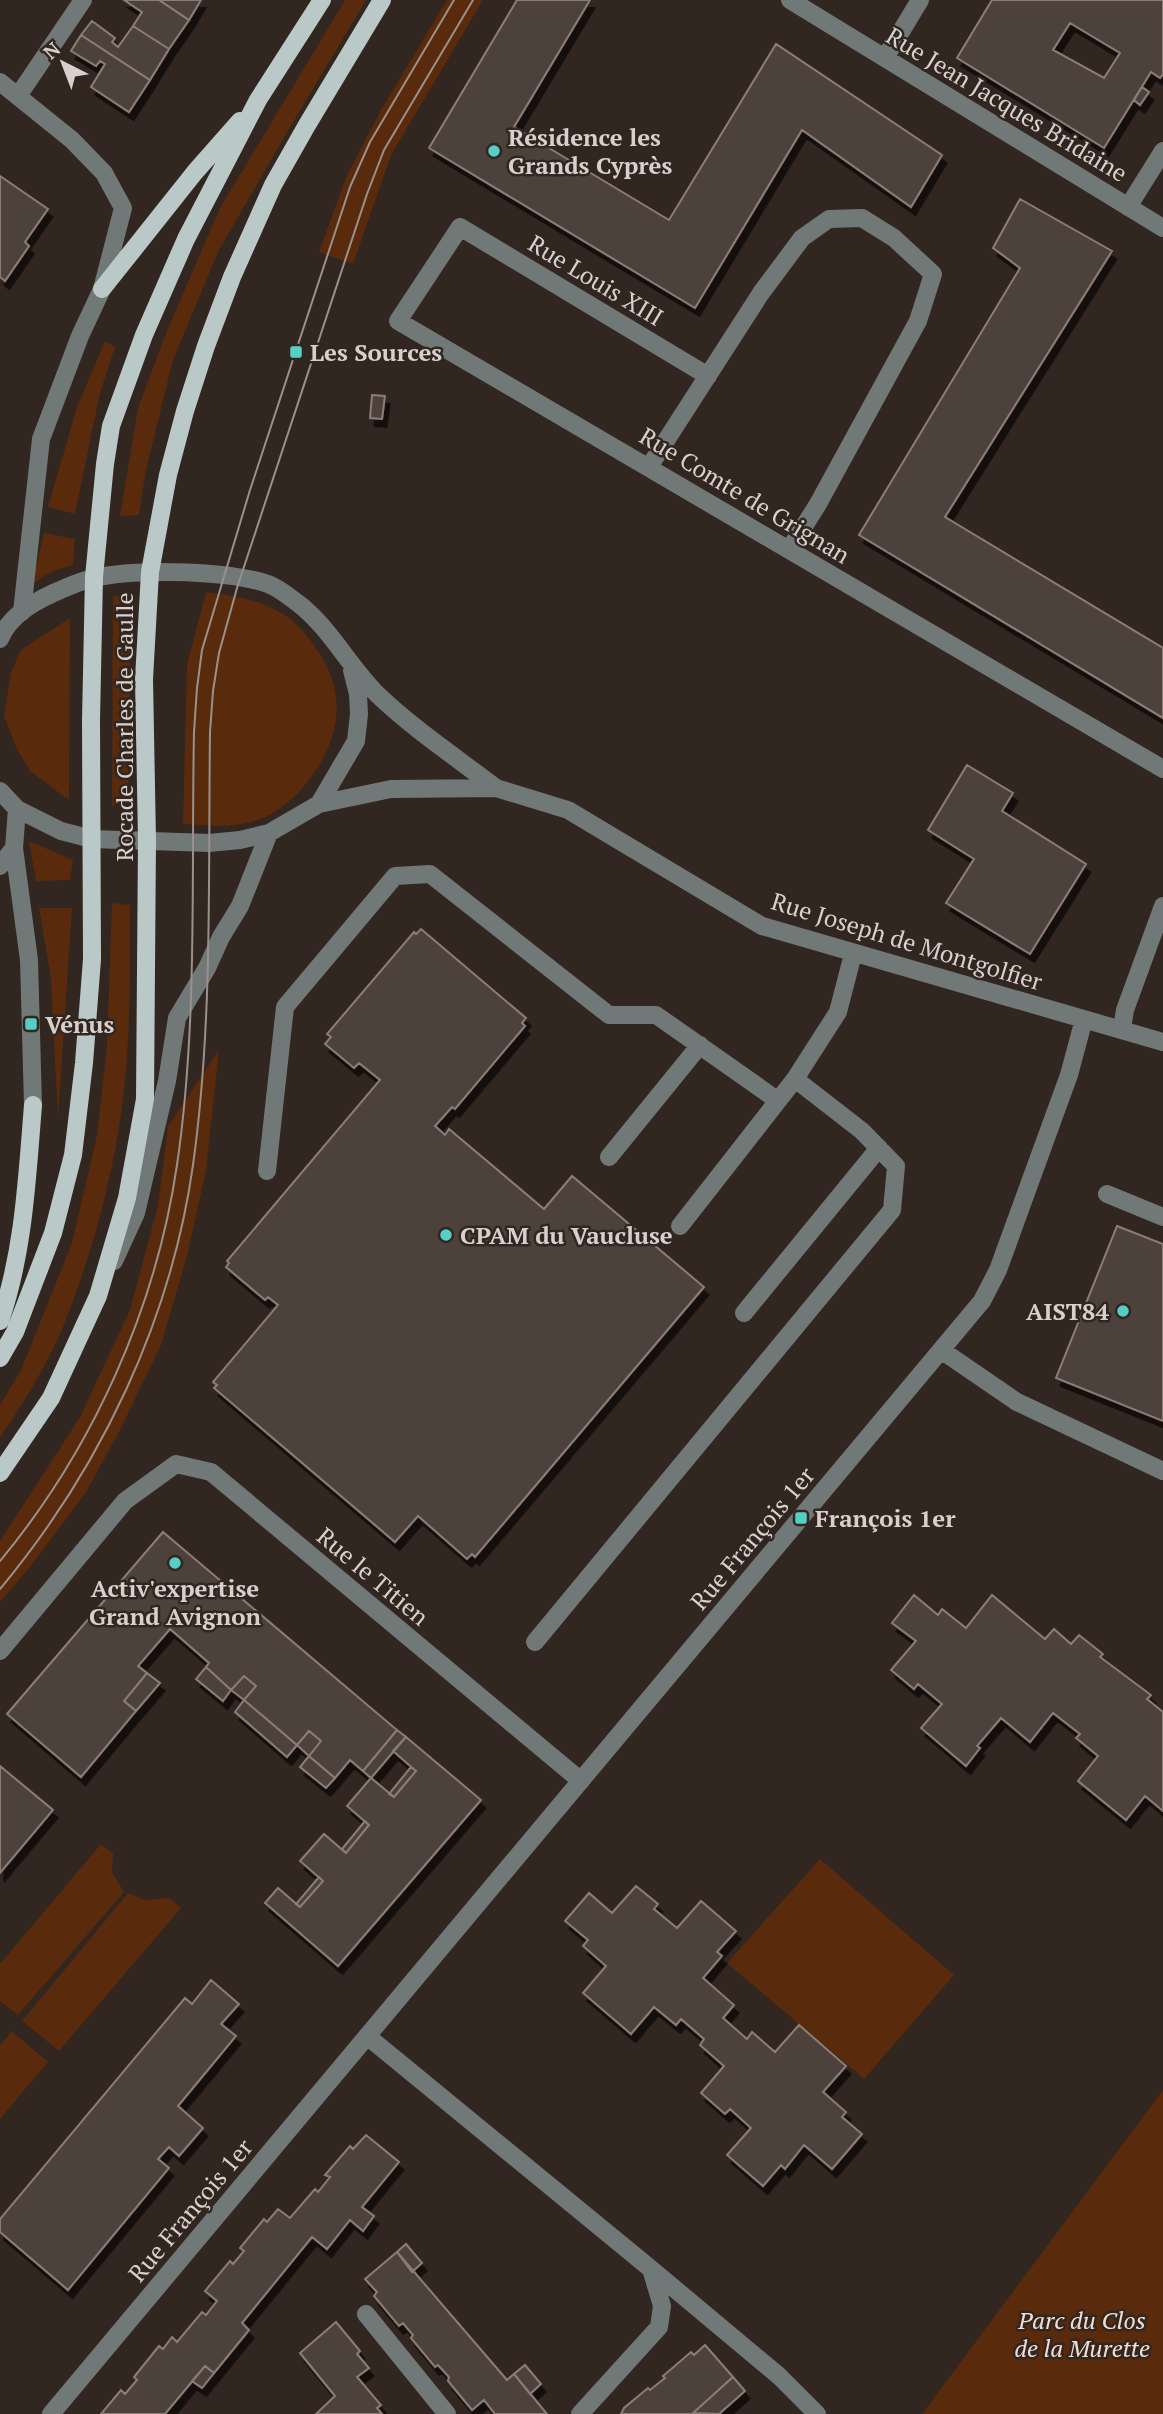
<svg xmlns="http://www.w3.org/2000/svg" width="1163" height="2414" viewBox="0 0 1163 2414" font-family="'PT Serif',serif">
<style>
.green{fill:#592a0c}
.building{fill:#4e423b;stroke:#8b7d76;stroke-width:2;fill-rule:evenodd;filter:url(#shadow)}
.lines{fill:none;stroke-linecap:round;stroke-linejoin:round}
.minor{stroke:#717878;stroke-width:18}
.major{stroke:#bac9c7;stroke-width:18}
.tram{stroke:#9a918c;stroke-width:2}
.poi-dot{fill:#55cec6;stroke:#312620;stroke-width:2.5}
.labels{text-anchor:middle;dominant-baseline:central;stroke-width:5;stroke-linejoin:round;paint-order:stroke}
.street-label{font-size:24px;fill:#d8d0cc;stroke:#312620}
.poi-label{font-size:24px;font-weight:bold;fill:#d8d0cc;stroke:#312620;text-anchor:start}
.park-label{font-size:24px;font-style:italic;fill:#f2ddd2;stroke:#312620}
</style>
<defs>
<filter id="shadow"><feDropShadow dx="4.5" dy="8" stdDeviation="0" flood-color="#0009"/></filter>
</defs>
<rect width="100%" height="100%" fill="#312620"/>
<path class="green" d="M345,0H366L279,146L218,252L173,360L146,470L139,515L120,516L138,408L166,333L220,208Z
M447,0H483L391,155L353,264L319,252L347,175L381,110Z
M105,341L115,347L100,393L75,514L48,507L77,407Z
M44,533L75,539L73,565L53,571L32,584Z
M206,592C233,596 260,599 283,614C295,621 305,633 313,644C347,688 343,734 311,777C296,799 273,818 247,823C226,828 204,825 183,824L187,665Z
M113,596L131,597L128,803L112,806Z
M70,618L69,800L30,771L17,749L4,716L11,672L21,650Z
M29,841L73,860L70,880L36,881Z
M112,903L130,905C130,972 131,1040 122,1107C112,1182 91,1257 63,1327C48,1364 22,1405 0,1438V1405L21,1370L72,1243L97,1135L107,1045Z
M39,908H72L58,1119L51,979Z
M219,1050L206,1171L187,1256L161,1345L120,1430L86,1492L34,1562L0,1602V1541L80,1417L130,1310L158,1205L168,1126Z
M101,1844L113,1853L112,1872L124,1892L18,2015L0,2001V1964Z
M820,1859L954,1975L864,2079L727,1963Z
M128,1893L144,1900L169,1898L181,1908L59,2051L22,2021Z
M12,2031L48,2062L0,2119V2045Z
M1163,2090V2414H922Z"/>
<path class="building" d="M124,0H159L189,20L169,49L133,26L142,12Z
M159,0H201L189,20Z
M517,0H590L514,127L669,220L776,44L942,155L911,207L802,130L695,308L429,148Z
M992,0H1163V74L1160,78L1151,72L1104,148L957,58ZM1070,23L1120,53L1104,78L1053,50Z
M92,21L115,38L112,42L118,47L133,26L169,49L150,80L81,35Z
M81,35L150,80L129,112L91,87L105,64L100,61L96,66L71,51Z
M1142,87L1149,92L1140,105L1134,100Z
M0,176L48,209L25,242L29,246L5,281L0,277Z
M1020,199L1112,251L945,517L1163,648V718L859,535L1020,268L993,248Z
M372,395L385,396L382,419L370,418Z
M967,765L1013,793L1002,811L1086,864L1030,954L946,903L974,859L928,830Z
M421,929L526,1018L522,1023L525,1026L455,1109L452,1107L435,1126L445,1135L449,1129L544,1209L572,1176L704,1287L475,1557L472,1554L467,1559L418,1516L395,1542L214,1388L217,1385L213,1382L278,1305L268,1297L265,1300L226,1267L229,1263L227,1261L380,1080L359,1063L354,1068L325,1044L331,1037L327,1034L414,932L416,934Z
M1117,1226L1163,1244V1421L1056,1378Z
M163,1532L397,1730L363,1771L350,1760L335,1778L309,1756L321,1741L309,1731L297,1745L244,1700L256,1686L244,1676L231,1690L206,1667L209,1663L170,1629L138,1666L147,1673L124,1701L136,1711L81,1777L7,1714Z
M914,1595L938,1615L942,1609L966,1628L992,1595L1045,1639L1054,1629L1071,1644L1079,1635L1103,1654L1100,1657L1151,1695L1147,1699L1163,1712V1811L1145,1796L1126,1820L1078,1781L1098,1756L1076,1738L1080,1734L1053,1713L1030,1742L1001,1718L977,1746L980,1748L966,1766L921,1728L942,1704L918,1684L914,1689L891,1670L916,1641L892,1623Z
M206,1667L231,1690L223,1701L196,1679Z
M147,1673L160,1683L136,1711L124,1701Z
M244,1676L256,1686L244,1700L231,1690Z
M244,1700L297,1745L287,1757L235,1712Z
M397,1730L406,1737L371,1778L363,1771Z
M309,1731L321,1741L309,1756L297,1745Z
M406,1737L481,1800L338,1966L265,1903L278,1888L300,1907L323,1881L300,1861L324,1834L346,1853L369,1825L347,1806L371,1778L394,1797L416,1771L393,1751Z
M309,1756L335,1778L326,1788L300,1767Z
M0,1766L53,1810L0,1873Z
M411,1767L416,1771L394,1797L389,1794Z
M365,1821L369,1825L346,1853L342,1849Z
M319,1877L323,1881L300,1907L296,1904Z
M636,1886L658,1904L654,1909L677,1928L701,1901L736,1931L717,1952L722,1956L703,1978L734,2005L723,2018L747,2039L752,2032L775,2052L799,2025L846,2066L823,2092L846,2112L842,2117L862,2134L832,2169L804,2145L785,2169L781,2165L763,2186L727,2155L751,2128L730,2109L725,2114L701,2093L724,2066L700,2045L704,2039L681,2019L676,2025L654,2007L631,2034L583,1993L606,1966L583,1946L588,1940L565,1921L589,1893L612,1913Z
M211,1980L239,2004L221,2024L236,2036L178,2106L203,2128L179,2156L169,2147L158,2159L169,2168L68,2290L0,2232V2219L185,1998L192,2004Z
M366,2135L399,2162L362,2207L374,2216L363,2231L350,2220L327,2249L312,2237L242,2323L249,2330L214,2373L205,2366L165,2414H101L121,2390L125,2394L137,2380L134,2377L159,2346L163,2349L172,2337L177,2342L202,2312L206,2315L217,2301L205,2291L230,2261L233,2264L244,2251L240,2248L264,2219L267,2222L278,2209L290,2218L315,2189L318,2192L330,2177L325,2175L350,2146L353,2149Z
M406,2244L422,2263L412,2272L397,2252Z
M397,2252L507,2380L514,2374L547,2414H495L484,2400L472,2410L448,2381L449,2377L438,2365L435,2367L411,2338L413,2335L403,2323L399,2326L374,2296L377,2292L365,2279Z
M336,2322L360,2351L357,2354L369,2368L357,2377L381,2405L377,2408L382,2414H316L335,2396L300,2353Z
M705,2345L733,2377L692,2414H621L624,2408L648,2388L650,2390L665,2378L663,2376L691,2352L694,2355Z
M525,2365L541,2384L530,2394L514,2374Z
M205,2366L214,2373L202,2388L192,2381Z
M733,2377L745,2391L719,2414L693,2413Z"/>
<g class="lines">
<path class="minor" d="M790,0L1163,228
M885,58L920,0
M0,82L72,140L104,173L123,208L102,289L80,336L41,439L22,612
M18,96L83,0
M1128,207L1163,151
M708,376L460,227L398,321L1163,769
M649,467L761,293L802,238L829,219L862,218L894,238L933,274L918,321L818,504L789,550
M0,639C12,609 51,593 80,582C122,567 226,570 268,584C279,588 291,598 299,604C331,629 350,668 379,696C415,730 457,758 496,788
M0,791L17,809L61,831L92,839L209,843L240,840L269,833L319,804L356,741L359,714L358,694L352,670
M319,804L391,789L496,788L568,810L762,926L1163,1042
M17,809L14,848L29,960L33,1105
M0,866L14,848
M1122,1029L1125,1010L1163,906
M609,1157L700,1045
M267,1171L285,1007L395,876L430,874L609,1015H656L777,1100
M1107,1194L1163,1217
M680,1226L795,1079L838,1012L853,954
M114,1261L136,1213L167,1081L177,1018L207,968L221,937L240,906L269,833
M744,1313L879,1148
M941,1350L1017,1402L1163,1471
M535,1642L892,1210L896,1166L862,1131L795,1079
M0,1651L125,1501L176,1464L211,1472L581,1781
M367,2036L651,2269L779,2376L817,2414
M366,2314L447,2414
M51,2414L982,1301L998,1270L1069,1075L1084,1019
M580,2414L659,2327L662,2306L651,2269"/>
<path class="major" d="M102,289L195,172L240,121
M0,1321C24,1251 27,1178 33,1105
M0,1358L15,1332L53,1233L73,1155L84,1063L92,959L91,720L94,577L105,464L111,426L144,335L186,239L258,100L322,0
M0,1473L51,1398L98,1296L127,1198L145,1099L147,840L144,679L150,572L168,475L185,411L206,346L232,277L273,185L307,125L382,0"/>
<path class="tram" d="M0,1561C93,1449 156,1308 177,1165C198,1022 191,876 194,732L197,688L202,650L250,490L350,187L370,142L454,0
M0,1589C100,1469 171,1321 193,1165C213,1022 208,876 210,732L213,691L219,653L237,588L367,194L384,150L473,0"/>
</g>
<g class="poi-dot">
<circle cx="494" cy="151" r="7"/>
<rect x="289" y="345" width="14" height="14" rx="3.5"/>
<rect x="24" y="1017" width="14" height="14" rx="3.5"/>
<circle cx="446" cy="1235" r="7"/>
<circle cx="1123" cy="1311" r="7"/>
<rect x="794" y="1511" width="14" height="14" rx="3.5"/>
<circle cx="175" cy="1563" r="7"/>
</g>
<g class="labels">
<g class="street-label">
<text transform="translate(1007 104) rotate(31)">Rue Jean Jacques Bridaine</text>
<text transform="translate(596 280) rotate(31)">Rue Louis XIII</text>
<text transform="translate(745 495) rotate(31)">Rue Comte de Grignan</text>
<text transform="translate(124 727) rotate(-90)">Rocade Charles de Gaulle</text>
<text transform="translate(907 941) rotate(17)">Rue Joseph de Montgolfier</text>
<text transform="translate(752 1538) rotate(-50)">Rue François 1er</text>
<text transform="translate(373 1576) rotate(40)">Rue le Titien</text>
<text transform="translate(190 2210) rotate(-50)">Rue François 1er</text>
</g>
<g class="poi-label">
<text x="508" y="137">Résidence les<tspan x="508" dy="28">Grands Cyprès</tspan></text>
<text x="310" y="352">Les Sources</text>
<text x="45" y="1024">Vénus</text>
<text x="460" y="1235">CPAM du Vaucluse</text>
<text x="1109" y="1311" text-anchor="end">AIST84</text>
<text x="815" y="1518">François 1er</text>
<text x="175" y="1588" text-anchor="middle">Activ'expertise<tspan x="175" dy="28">Grand Avignon</tspan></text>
</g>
<g class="park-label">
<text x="1082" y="2320">Parc du Clos<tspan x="1082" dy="28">de la Murette</tspan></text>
</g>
</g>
<g transform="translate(63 63) rotate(318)" stroke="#312620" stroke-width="5" paint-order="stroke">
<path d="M0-5L12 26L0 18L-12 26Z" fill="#d8d0cc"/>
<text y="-10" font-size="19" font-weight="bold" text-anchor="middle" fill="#d8d0cc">N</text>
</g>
</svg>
